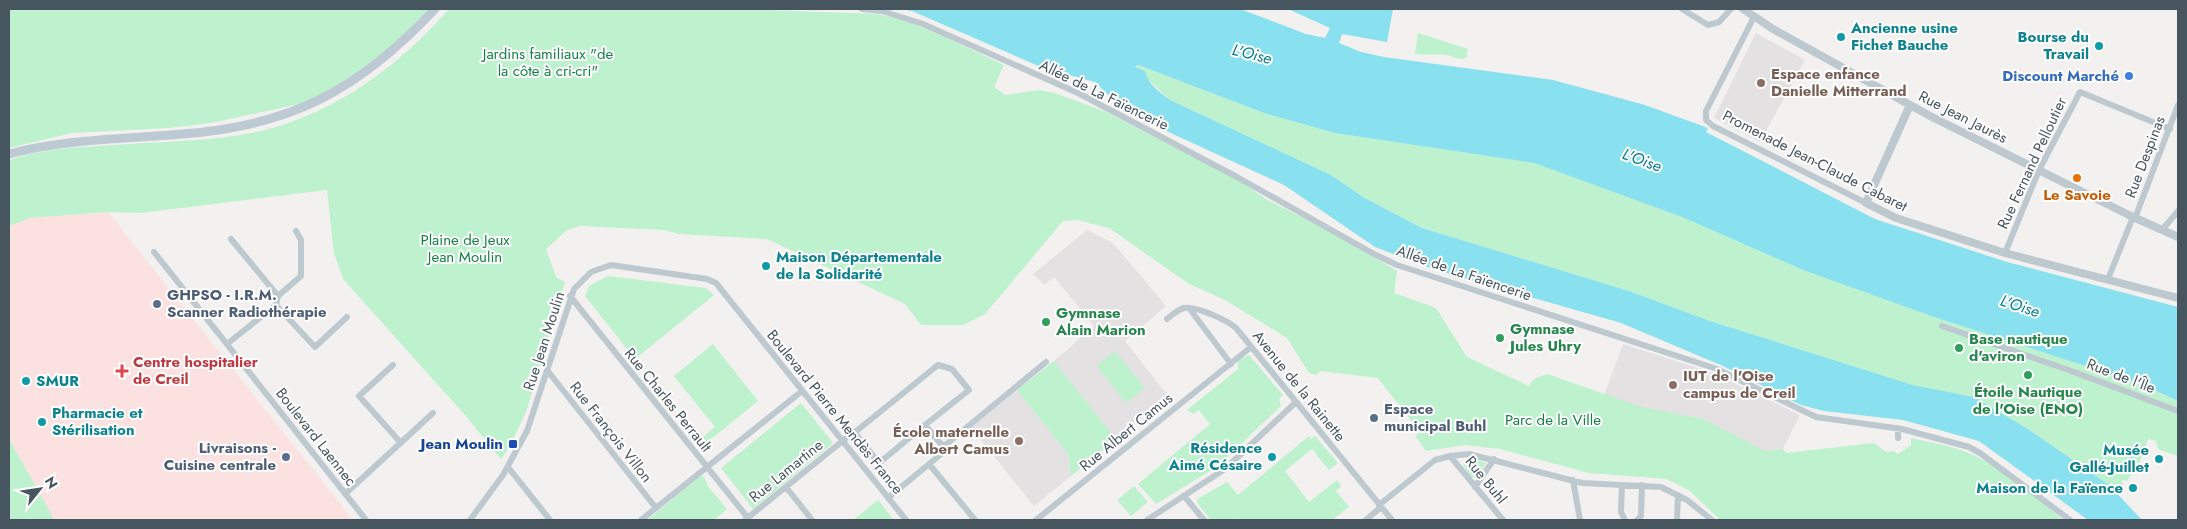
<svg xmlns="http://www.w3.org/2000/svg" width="2187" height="529" viewBox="0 0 2187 529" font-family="Jost,sans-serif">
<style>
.education{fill:#e4e1e2}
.medical{fill:#fce1e1}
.green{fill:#bef1ce}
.water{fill:#89e1ef}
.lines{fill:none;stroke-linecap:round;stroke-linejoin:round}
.minor{stroke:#bdc9cf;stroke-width:6}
.tertiary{stroke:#bdc9cf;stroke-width:8}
.secondary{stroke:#bdcad4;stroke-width:9}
.culture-dot{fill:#0f9aa8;stroke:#fff;stroke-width:2}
.shop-dot{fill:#3f7fe0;stroke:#fff;stroke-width:2}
.education-dot{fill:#8d6e63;stroke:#fff;stroke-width:2}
.food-dot{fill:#e8710a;stroke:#fff;stroke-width:2}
.service-dot{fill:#5c6f8a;stroke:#fff;stroke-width:2}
.leisure-dot{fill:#2e9e5b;stroke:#fff;stroke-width:2}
.health-dot{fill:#e0444e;stroke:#fff;stroke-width:2}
.transit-dot{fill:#1a4fb4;stroke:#fff;stroke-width:2}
.labels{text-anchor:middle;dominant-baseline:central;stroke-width:4;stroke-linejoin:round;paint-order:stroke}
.culture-label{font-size:15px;font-weight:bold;fill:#0d838f;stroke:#fff;text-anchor:start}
.park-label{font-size:15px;fill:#148344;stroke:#fff}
.education-label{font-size:15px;font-weight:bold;fill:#785e54;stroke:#fff;text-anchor:start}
.shop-label{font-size:15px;font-weight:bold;fill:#366cbe;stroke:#fff;text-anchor:end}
.street-label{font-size:15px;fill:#47555e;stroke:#fff}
.food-label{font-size:15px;font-weight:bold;fill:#c56008;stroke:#fff}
.service-label{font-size:15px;font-weight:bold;fill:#4e5e75;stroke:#fff;text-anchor:start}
.leisure-label{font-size:15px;font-weight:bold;fill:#27864d;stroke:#fff;text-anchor:start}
.health-label{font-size:15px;font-weight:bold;fill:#be3a42;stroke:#fff;text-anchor:start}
.transit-label{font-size:15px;font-weight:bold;fill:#164399;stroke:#fff;text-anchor:end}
.water-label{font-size:16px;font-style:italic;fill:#0a7e91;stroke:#fff}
</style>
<rect width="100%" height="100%" fill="#f3f0f0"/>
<path class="education" d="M1756,33L1805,60L1760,142L1714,118Z
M1087,230L1113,243L1166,306L1125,341L1168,396L1116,439L1054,361L1094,326L1054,277L1044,285L1033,274Z
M1623,344L1713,373L1800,415L1783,449L1765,451L1603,398Z
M1017,390L1068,454L1071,476L1034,506L971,428Z"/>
<path class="medical" d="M108,212L342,506L352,520H53L9,439V226L30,218Z"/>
<path class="green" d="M9,9H429L394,45L340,84L304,103L211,123L168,128L72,133L9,148Z
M449,9H743L878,14L910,22L945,37L1004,65L994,87L1005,95L1039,90L1055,93L1106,112L1240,181L1266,199L1337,235L1397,271L1394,293L1436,308L1467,357L1529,386L1534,379L1547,374L1642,407L1703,419L1765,451L1783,449L1786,453L1874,443L1886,452L1893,451L1898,454L1911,445V438C1929,442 1949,445 1966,452C2000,465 2036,497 2063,520H1720L1690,491L1667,479L1589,473L1500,449L1465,445L1426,451L1415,436L1420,432L1378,378L1320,371L1316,375L1309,373L1287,338L1225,300L1189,284L1109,228L1078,220L1063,221L985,314L963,325H921L905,304L767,239L679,234L664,230L580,226L567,230L546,249L556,277L565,282L526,412L510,446L501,459L465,415L343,279L334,253L327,190L141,213L108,212L30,218L9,226V160C46,147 90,147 129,144C173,141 221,141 265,130C338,111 400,65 449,9Z
M1418,33L1468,49L1466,58C1459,61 1454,56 1447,55C1436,54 1425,55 1415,54Z
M1138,65L1267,114L1335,133L1534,163L1682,217L1803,270L1934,317L2141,384L2178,401L2177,456L2158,449L2156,441L2148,439L2140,461L2127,481L2122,480L2123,487L2121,491L2111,483L2109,485L2028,429L1974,397L1913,385L1710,321L1629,291L1422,228L1363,197L1331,175L1170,100L1136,68Z
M608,276L706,288L714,295L635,359L585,296L589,286Z
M713,344L758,401L705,444L701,439L715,427L674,376Z
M1115,351L1145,388L1126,403L1097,366Z
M1249,355L1283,395L1279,399L1281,406L1218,466L1156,504L1138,484L1210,424L1199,410L1193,414L1187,410L1238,369V360Z
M1054,361L1116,439L1071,476L1068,454L1017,390Z
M801,403L833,443L753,509L721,468Z
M1309,436L1311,439L1315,436L1338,463L1329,470L1312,449L1285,471L1309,502L1337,480L1341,486L1336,491L1349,507L1332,520H1238L1236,518L1233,520H1211L1198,504L1197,499L1227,482L1238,495Z
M9,439L51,513L53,520H9Z
M1470,457L1486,463L1476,478L1470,477L1463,464Z
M701,476L704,477L708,486L727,509L714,520H647Z
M1134,486L1148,502L1131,516L1117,500Z
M878,500L894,520H853Z"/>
<path class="water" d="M900,9H1240L1306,34L1325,38L1330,28L1288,9H1393L1387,42L1342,34L1339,43L1361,52L1384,57L1553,80L1645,105L1708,128L1706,132L1875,219L2007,262L2178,307V401L2141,384L1934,317L1803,270L1682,217L1534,163L1335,133L1267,114L1138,65L1135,67L1145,71C1148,85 1160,92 1170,100L1331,175L1363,197L1422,228L1629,291L1710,321L1913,385L1974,397L2028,429L2109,485L2142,520H2088L1979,441L1903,420L1824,411L1801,405L1723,366L1621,323L1433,269L1375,247L1284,185L1127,113L1095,82L1043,68L912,11Z"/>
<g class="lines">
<path class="minor" d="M862,9L882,11L923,24L1078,93L1237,177L1374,254L1397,265L1717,369L1816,417L1902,429L1969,447L1980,453L2070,520
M1682,9L1708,25L1719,22L1731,9
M1754,17L1706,111V120L1713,126L1866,203
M2135,218L2178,105
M2162,230L2178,211
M231,239L278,296
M154,252L366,520
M2005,253L2039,170L2080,92L2170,129
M2108,279L2133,217
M570,296L748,518
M276,305L315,347L347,317
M1189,308L1231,364
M1167,319C1172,315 1177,310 1184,308C1196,306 1227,320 1236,328L1392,520
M1942,326L2074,372L2178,411
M227,344L276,305L278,296L301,276V240L296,231
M393,365L359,396L401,443
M547,370L656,508
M1898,428V438
M854,432L879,463L925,425
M849,437L938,365L952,369L969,390L925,425L941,444
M1450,456L1503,520
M929,464L975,520
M508,467L550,520
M1573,480L1580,520
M1622,485L1621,512L1625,520
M786,487L812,520
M1475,487L1494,459
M345,494L433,413
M1184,496L1204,520
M888,498L946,450L943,447L1046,362
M1379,505L1435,460L1450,456L1469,454L1582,483L1661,487L1687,500L1712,520
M470,520L503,475L527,431L574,289L591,272L611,265L707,279L716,283L906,520
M641,520L802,391
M745,520L845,439
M1036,520L1251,347
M1147,520L1225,469L1296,402
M1366,520L1381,507
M1637,520L1641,516L1642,485
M1677,520L1678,495"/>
<path class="tertiary" d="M1743,9L1773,29L1930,116L2133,217L2178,237
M1910,105L1866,203L1896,218L2005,253L2178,298"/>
<path class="secondary" d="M9,154C65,139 124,139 182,134C292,126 360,89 435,9"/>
</g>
<g class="culture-dot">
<circle cx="1841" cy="37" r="5"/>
<circle cx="2099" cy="46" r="5"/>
<circle cx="766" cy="266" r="5"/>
<circle cx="26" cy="381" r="5"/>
<circle cx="42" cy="422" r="5"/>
<circle cx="1272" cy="457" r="5"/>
<circle cx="2159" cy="459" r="5"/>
<circle cx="2133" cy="488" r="5"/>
</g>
<circle class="shop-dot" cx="2129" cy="76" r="5"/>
<g class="education-dot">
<circle cx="1761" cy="83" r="5"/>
<circle cx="1673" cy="385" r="5"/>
<circle cx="1019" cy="441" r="5"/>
</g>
<circle class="food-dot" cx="2077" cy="178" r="5"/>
<g class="service-dot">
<circle cx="157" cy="304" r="5"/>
<circle cx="1374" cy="418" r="5"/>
<circle cx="286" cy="457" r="5"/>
</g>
<g class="leisure-dot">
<circle cx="1046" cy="322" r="5"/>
<circle cx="1500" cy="338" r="5"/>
<circle cx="1959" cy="348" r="5"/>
<circle cx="2028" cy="375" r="5"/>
</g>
<path class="health-dot" d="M119.5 363.5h5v5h5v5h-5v5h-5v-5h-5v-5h5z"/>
<rect class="transit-dot" x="508" y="439" width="10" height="10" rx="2.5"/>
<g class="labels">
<g class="culture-label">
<text x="1851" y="28">Ancienne usine<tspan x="1851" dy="17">Fichet Bauche</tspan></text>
<text x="2089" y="37" text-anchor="end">Bourse du<tspan x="2089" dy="17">Travail</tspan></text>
<text x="776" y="257">Maison Départementale<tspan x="776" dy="17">de la Solidarité</tspan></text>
<text x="36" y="381">SMUR</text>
<text x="52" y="413">Pharmacie et<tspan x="52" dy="17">Stérilisation</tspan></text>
<text x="1262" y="448" text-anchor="end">Résidence<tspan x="1262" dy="17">Aimé Césaire</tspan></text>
<text x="2149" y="450" text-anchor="end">Musée<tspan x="2149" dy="17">Gallé-Juillet</tspan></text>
<text x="2123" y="488" text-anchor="end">Maison de la Faïence</text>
</g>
<g class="park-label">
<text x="548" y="54">Jardins familiaux "de<tspan x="548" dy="17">la côte à cri-cri"</tspan></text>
<text x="465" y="240">Plaine de Jeux<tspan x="465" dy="17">Jean Moulin</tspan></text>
<text x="1553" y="420">Parc de la Ville</text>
</g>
<g class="education-label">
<text x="1771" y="74">Espace enfance<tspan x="1771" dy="17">Danielle Mitterrand</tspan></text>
<text x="1683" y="376">IUT de l'Oise<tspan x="1683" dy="17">campus de Creil</tspan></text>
<text x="1009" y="432" text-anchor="end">École maternelle<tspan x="1009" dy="17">Albert Camus</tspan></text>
</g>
<g class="shop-label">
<text x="2119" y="76">Discount Marché</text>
</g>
<g class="street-label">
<text transform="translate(1104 95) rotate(26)">Allée de La Faïencerie</text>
<text transform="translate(1963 117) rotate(27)">Rue Jean Jaurès</text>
<text transform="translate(2145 157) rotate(-69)">Rue Despinas</text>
<text transform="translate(1815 161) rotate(27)">Promenade Jean-Claude Cabaret</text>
<text transform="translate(2032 163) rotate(-65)">Rue Fernand Pelloutier</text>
<text transform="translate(1464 273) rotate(19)">Allée de La Faïencerie</text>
<text transform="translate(544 341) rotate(-72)">Rue Jean Moulin</text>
<text transform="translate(2121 376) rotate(21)">Rue de l'Île</text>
<text transform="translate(1299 386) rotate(51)">Avenue de la Rainette</text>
<text transform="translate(668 400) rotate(51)">Rue Charles Perrault</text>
<text transform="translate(835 412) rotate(51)">Boulevard Pierre Mendès France</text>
<text transform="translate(611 432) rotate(52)">Rue François Villon</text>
<text transform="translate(1126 432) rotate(-39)">Rue Albert Camus</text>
<text transform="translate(316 437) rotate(52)">Boulevard Laennec</text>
<text transform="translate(786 471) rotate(-39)">Rue Lamartine</text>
<text transform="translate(1486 480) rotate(51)">Rue Buhl</text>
</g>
<g class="food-label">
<text x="2077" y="195">Le Savoie</text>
</g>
<g class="service-label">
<text x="167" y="295">GHPSO - I.R.M.<tspan x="167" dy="17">Scanner Radiothérapie</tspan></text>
<text x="1384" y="409">Espace<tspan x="1384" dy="17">municipal Buhl</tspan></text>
<text x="276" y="448" text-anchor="end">Livraisons -<tspan x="276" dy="17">Cuisine centrale</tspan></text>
</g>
<g class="leisure-label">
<text x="1056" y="313">Gymnase<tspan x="1056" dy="17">Alain Marion</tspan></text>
<text x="1510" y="329">Gymnase<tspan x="1510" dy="17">Jules Uhry</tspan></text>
<text x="1969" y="339">Base nautique<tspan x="1969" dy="17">d'aviron</tspan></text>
<text x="2028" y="392" text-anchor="middle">Étoile Nautique<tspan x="2028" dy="17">de l'Oise (ENO)</tspan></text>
</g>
<g class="health-label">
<text x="133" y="362">Centre hospitalier<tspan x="133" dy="17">de Creil</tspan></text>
</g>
<g class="transit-label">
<text x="503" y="444">Jean Moulin</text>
</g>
<g class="water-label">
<text transform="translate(1252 54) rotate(14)">L'Oise</text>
<text transform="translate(1642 160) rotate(20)">L'Oise</text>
<text transform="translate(2020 306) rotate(18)">L'Oise</text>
</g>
</g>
<rect width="2187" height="529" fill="none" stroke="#47555e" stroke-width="20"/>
<g transform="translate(40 489) rotate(60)" stroke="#ffffff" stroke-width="4" paint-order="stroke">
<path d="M0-4L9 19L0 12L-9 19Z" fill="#47555e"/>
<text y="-8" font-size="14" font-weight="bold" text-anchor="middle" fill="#47555e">N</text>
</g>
</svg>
